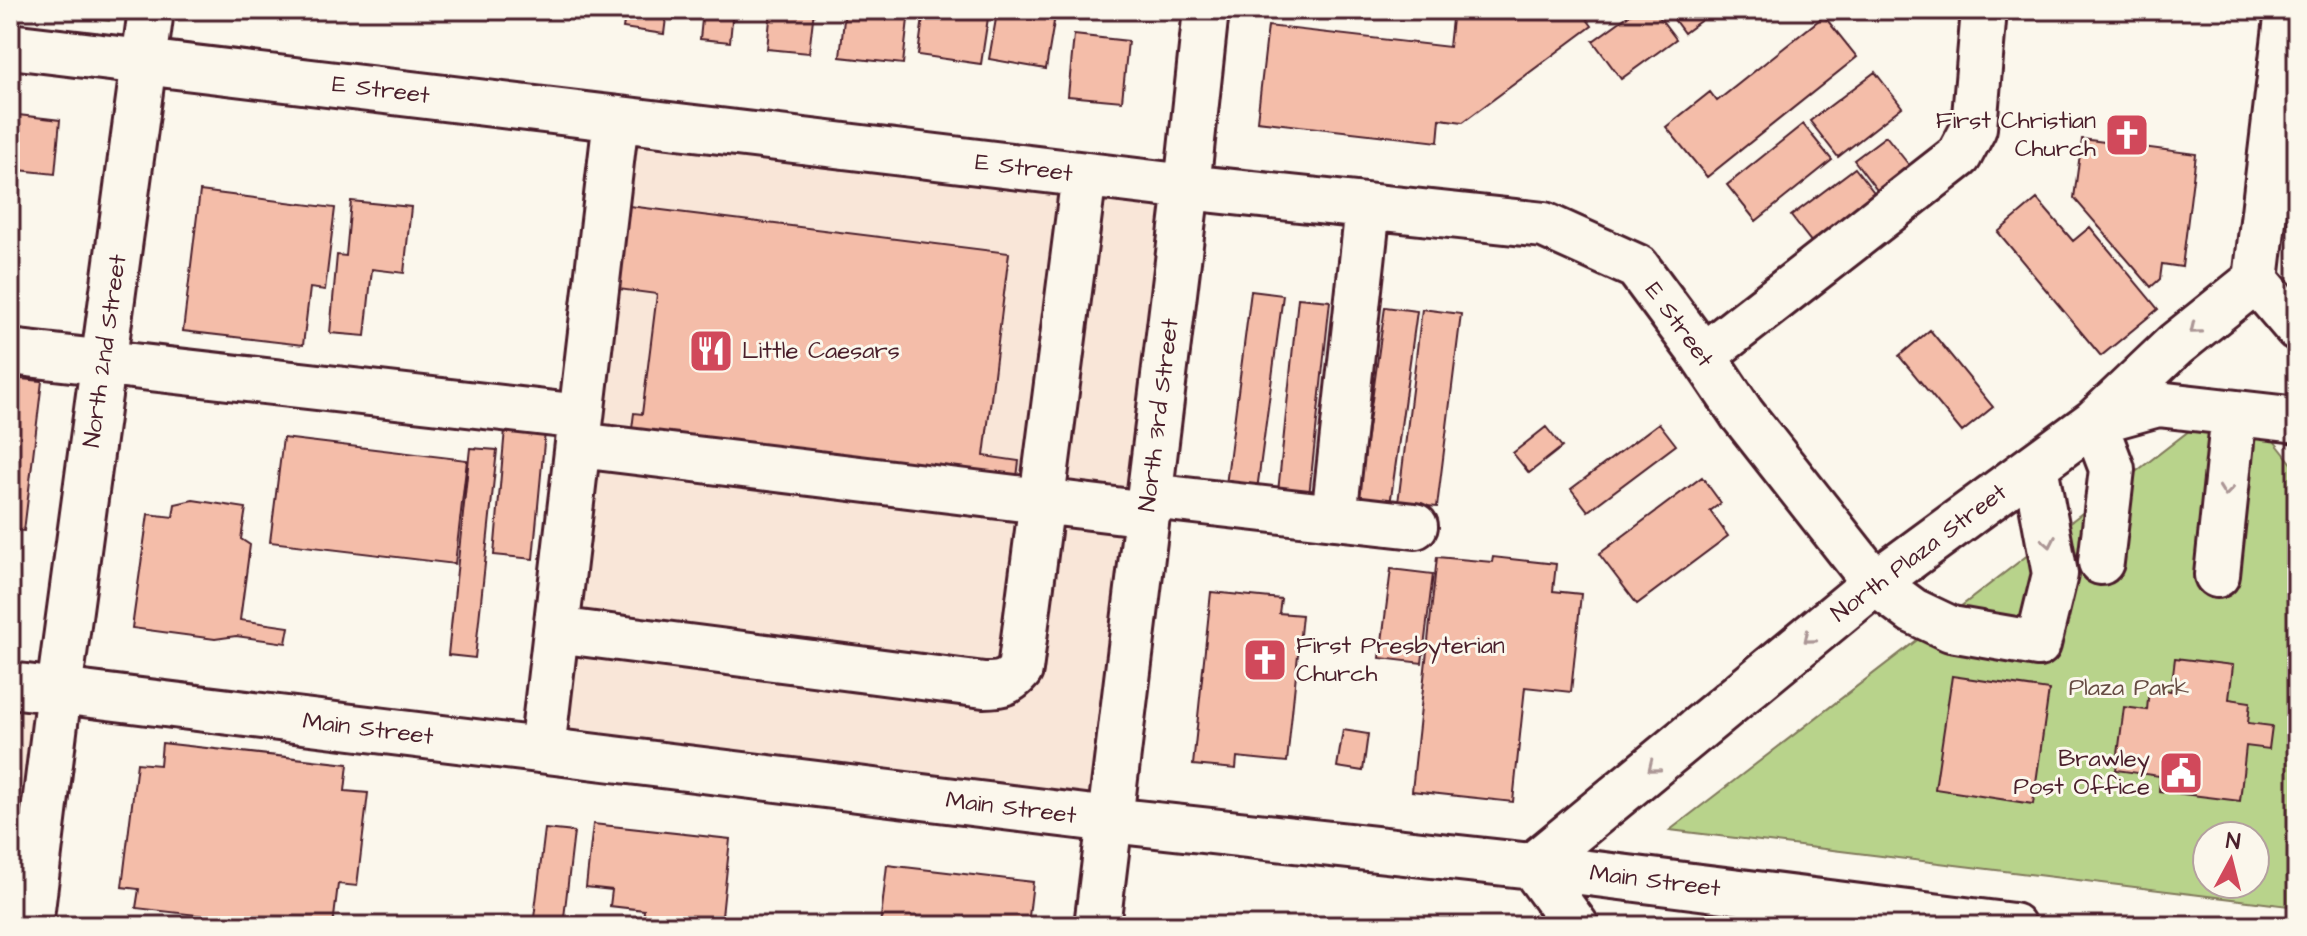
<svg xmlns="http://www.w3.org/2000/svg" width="2307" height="936" viewBox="0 0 2307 936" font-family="'Architects Daughter',sans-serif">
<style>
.built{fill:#f9e6d8}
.green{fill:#b8d38b;stroke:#81795b;stroke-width:2;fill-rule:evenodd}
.building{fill:#f4bda9;stroke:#4a1f2b;stroke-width:2}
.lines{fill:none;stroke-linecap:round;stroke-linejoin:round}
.minor-casing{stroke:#4a1f2b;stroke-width:50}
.major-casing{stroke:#4a1f2b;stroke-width:50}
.minor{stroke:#fbf7ec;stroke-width:44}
.major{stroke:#fbf7ec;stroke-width:44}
.oneway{stroke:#ab9695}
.labels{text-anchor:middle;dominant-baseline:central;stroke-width:6;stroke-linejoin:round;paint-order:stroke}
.street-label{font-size:24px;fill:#4a1f2b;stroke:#fbf7ec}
.poi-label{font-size:24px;fill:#4a1f2b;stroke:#fbf7ec;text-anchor:end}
.park-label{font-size:24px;fill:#664c43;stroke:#fbf7ec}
</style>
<rect width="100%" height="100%" fill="#fbf7ec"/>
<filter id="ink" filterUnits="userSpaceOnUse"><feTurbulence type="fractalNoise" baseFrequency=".0125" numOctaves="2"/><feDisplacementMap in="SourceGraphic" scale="16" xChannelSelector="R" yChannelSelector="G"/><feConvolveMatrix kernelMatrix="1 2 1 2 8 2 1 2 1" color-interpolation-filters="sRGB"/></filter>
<g filter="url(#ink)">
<path class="built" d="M616,119L1187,187L1110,820L542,750Z
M10,685L59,691L10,926Z"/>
<path class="green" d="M22,10H111L109,21Z
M2237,394L2297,470V907L1670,830ZM2207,836H2255V884H2207Z"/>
<path class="building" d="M626,10H667L664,34L623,28Z
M703,10H733L730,42L700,39Z
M771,10H814L809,53L767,49Z
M845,10H909L903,64L840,57Z
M924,10H973L972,17L988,18L981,64L918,55Z
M1016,10H1056L1046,69L989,59L997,13L1015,16Z
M1453,10H1580L1592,26L1463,122L1440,119L1438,142L1257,121L1268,26L1449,47Z
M1636,10H1654L1676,39L1621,79L1593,41Z
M1667,10H1715L1684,33Z
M1824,16L1857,57L1707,177L1666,127L1710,92L1717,101Z
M1074,35L1128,41L1122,101L1068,96Z
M1875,72L1902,107L1838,157L1810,121Z
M10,114L60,120L55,174L10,169Z
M1803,124L1832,160L1756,221L1727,185Z
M1886,136L1913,170L1880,194L1854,160Z
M2082,139L2196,154L2182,267L2162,264L2160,279L2151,287L2074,198Z
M1855,168L1880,200L1816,248L1791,216Z
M200,191L335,208L325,290L310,288L303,345L183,331Z
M2037,199L2073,241L2090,227L2158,309L2101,356L1998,232Z
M351,201L411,207L404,273L372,269L365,336L330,333L337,255L346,256Z
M629,206L1009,253L984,456L1019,461L1016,485L631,437L634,413L642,414L657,294L618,289Z
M1251,291L1283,295L1257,490L1226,485Z
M1298,298L1330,301L1309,496L1278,492Z
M1385,307L1417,311L1390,505L1358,500Z
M1422,309L1461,314L1437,507L1398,503Z
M1930,330L1993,407L1962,432L1899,356Z
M10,378L42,381L24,531L10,530Z
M1659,423L1676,445L1588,511L1571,489Z
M1546,427L1562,447L1529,473L1513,453Z
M505,429L545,432L533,559L494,555Z
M283,438L467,460L455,564L270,542Z
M470,448L497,450L475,658L448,655Z
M1702,477L1721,503L1710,511L1728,536L1637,604L1599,554Z
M193,500L246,508L241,539L250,545L240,620L289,627L286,643L236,636L215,639L132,628L148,514L173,517L175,504Z
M1437,557L1492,562L1493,557L1556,564L1553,591L1581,594L1571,692L1525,687L1513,802L1412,791Z
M1391,569L1433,574L1422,663L1380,658Z
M1211,592L1281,599L1279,613L1302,615L1287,762L1237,757L1236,769L1193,765Z
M2175,658L2233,665L2229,699L2250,702L2248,723L2272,726L2269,749L2246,746L2240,801L2159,791L2160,776L2116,770L2124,707L2147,710L2149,688L2171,691Z
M1952,676L2049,690L2033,804L1935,789Z
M1343,730L1368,734L1363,771L1337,767Z
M162,743L348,764L345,791L368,793L357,886L338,884L333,926H290L136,908L139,889L122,887L137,763L160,765Z
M593,824L730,839L721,926H643L644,910L610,906L612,890L586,887Z
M545,829L574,832L563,926H533Z
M887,865L1033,882L1028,925L1011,923V926H880Z"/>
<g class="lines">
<g class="minor-casing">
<path id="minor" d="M10,46L1187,187L1544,225L1637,267L1703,356L1742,414L1875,583L1913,611L1951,629L2038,644L2055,574L2035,466
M2256,280L2288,10
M2256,280L2297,328
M10,352L581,417
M1703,356L1959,156L1974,128L1984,10
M2100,420L2158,404L2297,420
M2094,422L2112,469L2101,562
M579,445L1148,514
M1150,496L1415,526
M1334,517L1368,207
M2217,575L2234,413
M556,630L984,685C1002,685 1009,683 1020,670L1084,175
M542,750L616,119
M1532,866L1875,583L2094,422L2175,345L2256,280
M30,926L59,691L151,10
M1097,926L1187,187L1206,10"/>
</g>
<g class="major-casing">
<path id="major" d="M10,685L1110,820L1532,866L2013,926
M1532,866L1576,926"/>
</g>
<use href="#minor" class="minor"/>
<use href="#major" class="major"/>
</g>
<defs><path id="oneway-chevron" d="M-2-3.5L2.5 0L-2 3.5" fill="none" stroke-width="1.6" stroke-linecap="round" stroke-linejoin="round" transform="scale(2)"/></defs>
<g class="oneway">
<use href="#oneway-chevron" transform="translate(2195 329) rotate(141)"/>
<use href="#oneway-chevron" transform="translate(2226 491) rotate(96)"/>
<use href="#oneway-chevron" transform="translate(2049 542) rotate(79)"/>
<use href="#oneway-chevron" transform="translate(1809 638) rotate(140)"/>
<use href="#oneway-chevron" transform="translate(1653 767) rotate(141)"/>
</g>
</g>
<defs>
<g id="church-square" transform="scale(2.3)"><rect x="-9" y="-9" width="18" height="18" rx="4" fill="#d1495b" stroke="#fbf7ec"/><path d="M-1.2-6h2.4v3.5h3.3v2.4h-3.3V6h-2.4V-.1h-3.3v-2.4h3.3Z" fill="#fff"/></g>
<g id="restaurant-square" transform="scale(2.3)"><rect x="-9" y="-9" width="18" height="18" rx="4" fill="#d1495b" stroke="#fbf7ec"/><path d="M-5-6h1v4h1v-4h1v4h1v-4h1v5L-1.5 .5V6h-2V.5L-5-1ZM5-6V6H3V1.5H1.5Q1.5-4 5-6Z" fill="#fff"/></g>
<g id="civic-square" transform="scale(2.3)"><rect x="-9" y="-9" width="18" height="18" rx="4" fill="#d1495b" stroke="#fbf7ec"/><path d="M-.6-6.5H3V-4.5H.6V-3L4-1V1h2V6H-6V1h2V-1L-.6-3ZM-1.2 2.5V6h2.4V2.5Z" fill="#fff"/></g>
</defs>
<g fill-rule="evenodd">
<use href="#church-square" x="2127" y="135"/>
<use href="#restaurant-square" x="711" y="351"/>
<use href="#church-square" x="1265" y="660"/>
<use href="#civic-square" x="2181" y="773"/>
</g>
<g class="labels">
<g class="street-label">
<text transform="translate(381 90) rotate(7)">E Street</text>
<text transform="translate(1024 168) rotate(7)">E Street</text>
<text transform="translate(1679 325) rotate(54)">E Street</text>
<text transform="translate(105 351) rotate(-82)">North 2nd Street</text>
<text transform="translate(1159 415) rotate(-83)">North 3rd Street</text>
<text transform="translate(1919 553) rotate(-37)">North Plaza Street</text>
<text transform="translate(368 729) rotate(7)">Main Street</text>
<text transform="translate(1011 808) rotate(7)">Main Street</text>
<text transform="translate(1655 881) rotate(7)">Main Street</text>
</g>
<g class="poi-label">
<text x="2096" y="121">First Christian<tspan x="2096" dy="28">Church</tspan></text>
<text x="742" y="351" text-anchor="start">Little Caesars</text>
<text x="1296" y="646" text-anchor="start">First Presbyterian<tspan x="1296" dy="28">Church</tspan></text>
<text x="2150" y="759">Brawley<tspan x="2150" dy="28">Post Office</tspan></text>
</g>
<g class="park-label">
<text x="2129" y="688">Plaza Park</text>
</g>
</g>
<rect width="2307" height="936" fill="none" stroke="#fbf7ec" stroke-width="40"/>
<rect x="20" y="20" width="2267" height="896" fill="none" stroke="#4a1f2b" stroke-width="3" filter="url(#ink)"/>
<g transform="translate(2231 860) rotate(7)"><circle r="38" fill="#fbf7ec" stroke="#b4a19f" stroke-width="2"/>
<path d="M0-6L14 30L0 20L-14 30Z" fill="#d1495b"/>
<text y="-12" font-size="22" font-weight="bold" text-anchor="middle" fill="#4a1f2b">N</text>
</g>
</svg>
